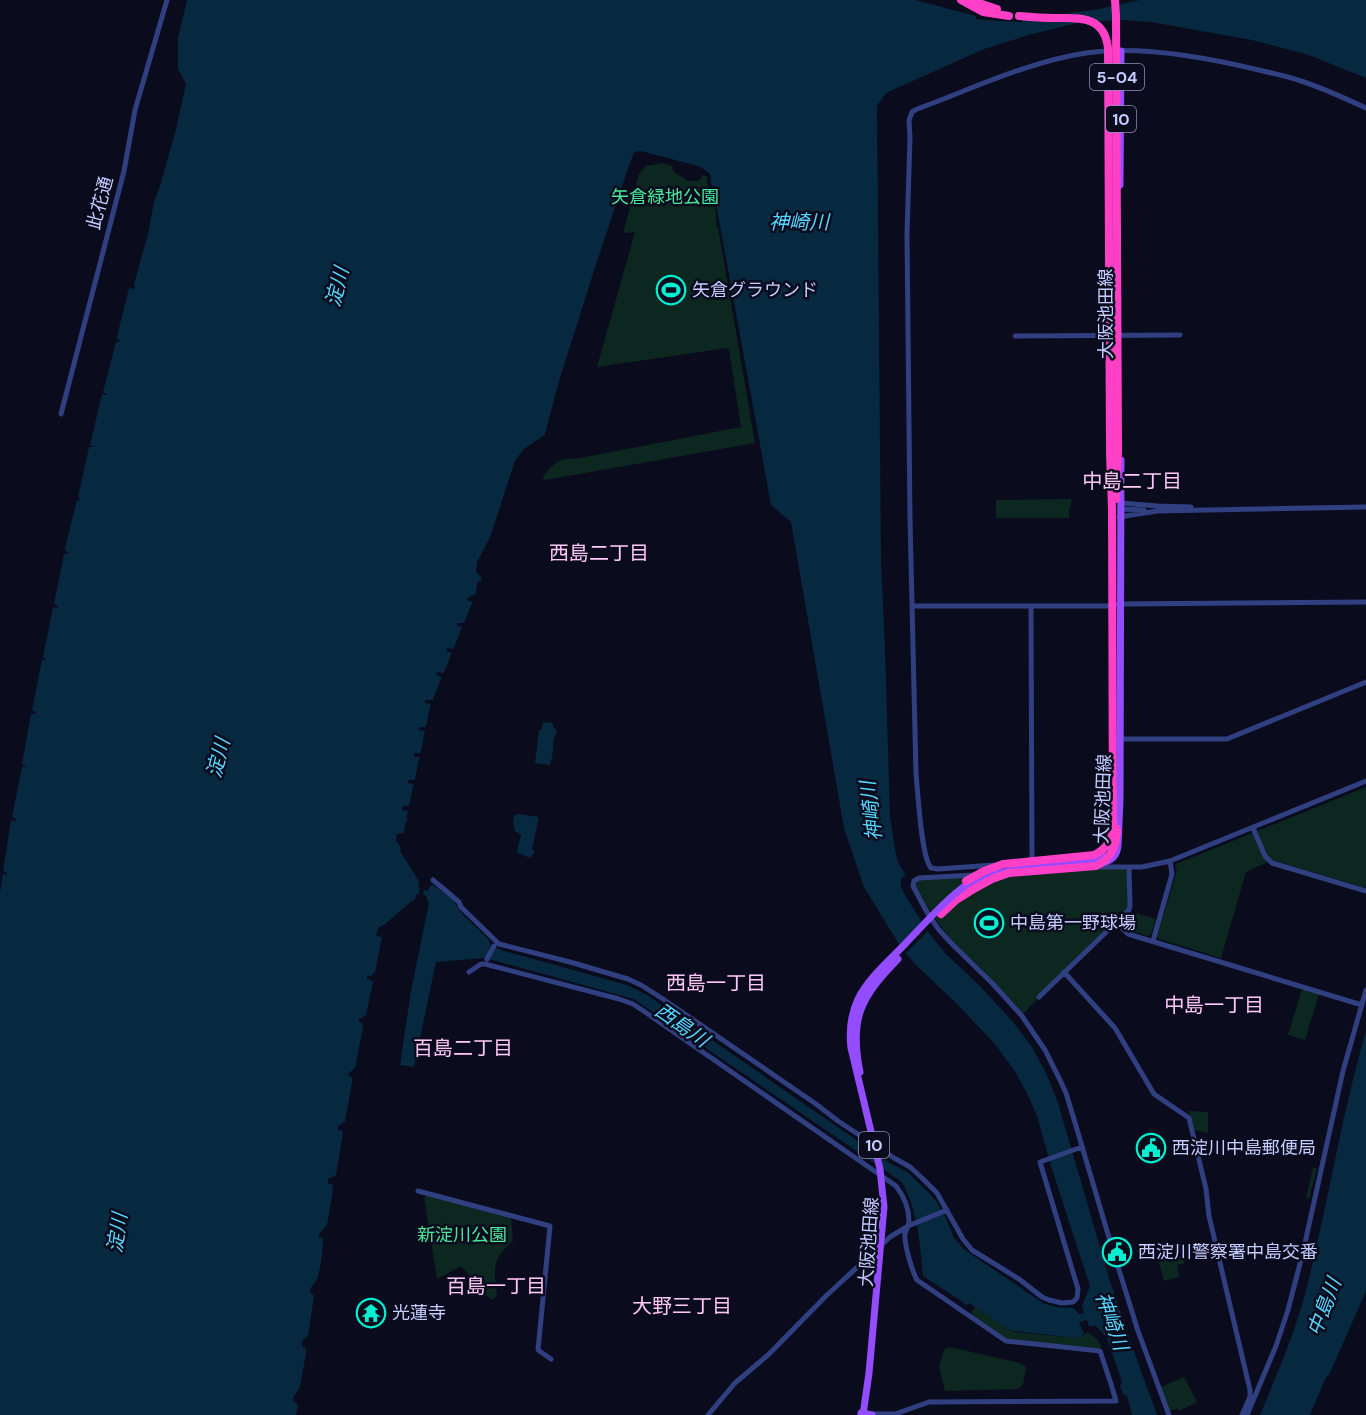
<svg xmlns="http://www.w3.org/2000/svg" width="1366" height="1415" viewBox="0 0 1366 1415" font-family="'DM Sans','Noto Sans JP',sans-serif">
<style>
.green{fill:#0c2720}
.water{fill:#06293f}
.pier{fill:#0a0b1d}
.lines{fill:none;stroke-linecap:round;stroke-linejoin:round}
.minor{stroke:#303f80;stroke-width:5}
.major{stroke:#934cff;stroke-width:7}
.highway{stroke:#ff40c7;stroke-width:8}
.major-bridge{stroke:#934cff;stroke-width:7}
.highway-bridge{stroke:#ff40c7;stroke-width:8}
.labels{text-anchor:middle;dominant-baseline:central;stroke-width:5;stroke-linejoin:round;paint-order:stroke}
.shield{fill:#0a0b1d;stroke:#8d92bb;stroke-width:1.5}
.shield-label{font-size:16px;font-weight:bold;fill:#c5ccff}
.park-label{font-size:18px;fill:#48e99c;stroke:#0a0b1d}
.street-label{font-size:18px;fill:#c5ccff;stroke:#0a0b1d}
.poi-label{font-size:18px;fill:#c5ccff;stroke:#0a0b1d;text-anchor:start}
.water-label{font-size:20px;font-style:italic;fill:#53d7ff;stroke:#0a0b1d}
.neighbourhood-label{font-size:20px;fill:#ffc7f7;stroke:#0a0b1d}
</style>
<rect width="100%" height="100%" fill="#0a0b1d"/>
<path class="green" d="M662,163L708,177L716,212V226L718,227L755,443L545,480L542,478C552,465 558,457 575,459L741,427L729,350L727,348L597,367L635,232L623,233L639,174L646,166Z
M1072,499L1069,510V518H996V500Z
M1366,787V888L1272,860L1246,872L1221,958L1159,939L1157,936L1177,871L1175,866L1176,864Z
M1115,868L1125,869L1127,871L1128,909L1119,917L1116,914H1107V928L1023,1014L981,968L961,950L944,931L925,903L915,885L919,880Z
M1131,912L1156,919L1151,934L1148,936L1129,930L1123,924L1124,919Z
M1302,989L1319,994L1305,1040L1288,1035Z
M1188,1111L1208,1112V1133L1194,1130L1190,1115Z
M1313,1167L1317,1169L1309,1199L1306,1198Z
M427,1195L511,1217L513,1241C491,1260 494,1269 497,1296L491,1300L461,1266L437,1279L424,1198Z
M1180,1243L1185,1263L1177,1265L1179,1277L1164,1281L1155,1248Z
M975,1307L1008,1329L1014,1332L1078,1338L1088,1332L1097,1339L1101,1346L1100,1349L1007,1339L970,1315Z
M949,1347L1020,1363L1026,1367L1023,1385L1018,1389L945,1391L939,1367L944,1350Z
M1184,1377L1197,1402L1179,1411L1177,1408L1171,1411L1170,1410H1169L1161,1387Z"/>
<path class="water" d="M187,0H1366V78L1309,55L1252,40L1151,22L1122,20L1082,22L1032,34L984,49L886,93L877,106L881,561L885,648L890,817L895,850L898,862L906,876L902,877L901,880V887L905,895L929,933L946,954L979,985L1013,1022L1032,1047L1047,1075L1058,1103L1109,1278L1128,1335L1157,1415H1132L1127,1396L1123,1394L1120,1386L1122,1382L1107,1338L1096,1326H1089L1087,1320L1079,1322L1084,1334L1078,1338L1013,1331L1008,1329L969,1303L967,1305L923,1276C920,1244 918,1211 902,1182L634,999L485,958L436,962L414,1067L400,1065L411,991L429,903L427,900V897L423,894L424,890L428,891L430,886L433,885L452,899L463,915L479,930L488,939L491,946L504,951L627,985L647,995L888,1162L907,1172L926,1190L936,1201L945,1216L954,1238L965,1250L1043,1303L1056,1307L1074,1308L1079,1314L1084,1313L1082,1306L1090,1286L1051,1166L1037,1116L1027,1093L1014,1070L995,1044L957,1004L915,964L900,946L864,887L844,828L791,522L771,505L713,187L710,183L711,179L701,167L641,151L634,153L595,268L558,385L545,435L524,449L515,461L490,538L480,557L476,572L482,577L481,581L478,582L476,594L469,597L467,600L473,602L464,623H458L457,626L462,627L454,649L447,648L446,651L452,653L444,673L437,672L436,675L442,677L433,700H425V703L431,704L426,727H419V730L425,731L421,753H414V757H420L415,780H408V783L414,784L409,806H403L402,810L408,811L407,818L408,820L406,822L404,833L397,834L396,840L401,848L400,851L419,881L418,886L420,889L419,894L416,895L415,900H413L385,924L378,928L376,936L382,937L375,972L371,976H367V979L371,980L373,982L366,1015L359,1019V1022L362,1023L363,1027L355,1068L349,1073L348,1076L352,1077V1082L345,1122H343L340,1125L338,1126V1130H342L343,1134L336,1175L328,1179V1184H332L333,1190L327,1225L319,1234V1238L323,1237C323,1249 321,1268 317,1279C314,1286 311,1284 310,1292L314,1296L308,1336L302,1341V1346L306,1349V1353L300,1387L294,1396L293,1400L298,1405L296,1415H0V892L3,874L7,875V873L3,871L11,820L15,821L16,819L12,817L22,767H25L26,766L22,764L31,714H35L36,712L32,710L42,660H46V659L43,657L53,607L57,608L58,606L54,604L64,554H68V552L65,550V548L77,500L81,501L78,497L89,447H94L90,445L102,394L106,395L107,394L103,392L116,342H119L120,341L117,339V336L129,288L133,289L135,288L134,284L148,234L154,202L160,186L176,129L186,84L178,69V38Z
M543,722L552,723L554,728L557,730L554,739L552,759H551L550,765L535,763L539,730H542Z
M518,814L539,817L532,849L535,852L530,858L518,853L517,851L521,835L515,831L513,822L514,816Z
M1366,1031V1291L1329,1375L1326,1377L1310,1415H1260C1277,1374 1295,1333 1306,1290C1328,1205 1341,1116 1366,1031Z"/>
<path class="pier" d="M915,0H1140L1099,9L1022,20V22L984,20L976,19V16Z
M638,151L701,167L710,174L711,179L710,182L713,187H710L707,184V175L702,171L701,179L696,181H688L674,172L672,168L675,163L640,154L636,155L635,157H639L642,158V164L634,180L631,182L627,180L625,186L629,187L630,190L624,214L619,219L615,218L614,220H612L608,234L609,235L602,256H606L608,260L599,288L595,289L592,287L579,329H584L585,333L577,360L574,362L570,360L547,437L523,455L513,474L495,533L478,567L479,574L485,579L484,583L480,585L478,596L475,598L477,584L478,582L481,581L482,578L476,572L477,562L490,538L515,461L524,449L545,435L558,385L595,268L629,165L634,153Z
M474,599L476,603L432,705L411,809L409,818L411,820L408,824L405,836L403,837L406,822L408,820L407,818L408,811L431,704Z
M925,922L930,929L904,955L899,949Z
M354,1074L355,1082L348,1123L345,1125Z
M344,1128L346,1134L345,1141L339,1176L336,1179Z"/>
<g class="lines">
<path class="minor" d="M1015,336L1180,335
M61,414L124,171L135,110L167,0
M1121,503L1158,506L1191,507
M1120,509L1144,510
M1119,517L1157,511L1366,507
M913,606H1110L1119,604L1366,602
M1031,606L1032,859
M1118,739H1227L1366,682
M1253,828L1265,856L1272,863L1366,891
M994,865L938,869L931,868C921,857 918,792 916,774L910,519L907,233L910,138L909,120L912,112L917,109C972,89 1027,62 1086,53C1139,45 1210,58 1263,71C1275,74 1287,76 1298,80C1321,87 1344,98 1366,108
M1096,867H1142L1170,861L1366,781
M973,875L919,878L914,881L913,886L928,914L939,930L954,946L992,983L1022,1016L1045,1050L1060,1080L1066,1093L1076,1126L1110,1241L1138,1331L1169,1415
M433,880L459,902L461,907L499,944L570,962L628,979L641,985L663,999L816,1104L838,1121L894,1158L910,1167L921,1177L937,1193L963,1239L972,1250L1019,1279L1042,1297L1049,1300L1062,1303L1073,1302L1077,1298L1078,1289L1040,1162L1082,1147
M1117,923L1128,934L1362,1005
M1153,941L1172,874L1170,861
M487,959L494,946
M469,972L481,964H485L619,999L633,1004L645,1012L896,1186C903,1195 909,1208 909,1221C909,1226 906,1229 905,1234C904,1244 912,1271 917,1280L1006,1341L1100,1351L1111,1384L1116,1401L929,1402L895,1414H872
M1064,972L1115,1028L1154,1094L1189,1118L1206,1189L1209,1216L1250,1390V1397L1242,1415
M1039,997L1129,910L1130,906L1129,867
M418,1191L550,1226L538,1350L551,1359
M708,1415L735,1383L768,1355L827,1295L890,1237L908,1226L947,1210
M1247,1415L1276,1346L1288,1310L1303,1252L1343,1071L1366,990"/>
<path class="major" d="M1120,185L1121,51
M1060,862L1097,860L1105,856
M1102,863C1112,861 1117,856 1118,846L1120,799L1121,460
M861,1415V1413L872,1415"/>
<path class="highway" d="M961,0L983,12L1009,16
M970,0L997,9
M1113,353L1114,426
M941,914L956,900L972,890"/>
<path class="major-bridge" d="M1047,863L1060,862
M971,885C997,869 1024,868 1053,866
M860,1072C849,1018 861,997 898,959
M863,1415L869,1373L884,1207L880,1169L851,1048C849,1031 851,1014 858,999C869,977 890,960 906,943C927,921 948,897 973,880"/>
<path class="highway-bridge" d="M1115,0L1116,16L1118,451L1116,499
M966,881L984,871L1003,864L1094,855C1105,850 1111,842 1113,830L1112,509L1110,453L1108,48C1104,15 1079,18 1053,18C1042,18 1030,17 1019,16
M972,890L992,879L1009,873L1096,866C1111,859 1117,846 1117,829"/>
</g>
<defs>
<g id="stadium-ring" transform="scale(1.5)"><circle r="9.5" fill="#0a0b1d" stroke="#00f0d1" stroke-width="1.5"/><path d="M0-5a6.5 5 0 1 0 0 10a6.5 5 0 1 0 0-10ZM-3.5-1.8h7v3.6h-7Z" fill="#00f0d1"/></g>
<g id="civic-ring" transform="scale(1.5)"><circle r="9.5" fill="#0a0b1d" stroke="#00f0d1" stroke-width="1.5"/><path d="M-.6-6.5H3V-4.5H.6V-3L4-1V1h2V6H-6V1h2V-1L-.6-3ZM-1.2 2.5V6h2.4V2.5Z" fill="#00f0d1"/></g>
<g id="temple-ring" transform="scale(1.5)"><circle r="9.5" fill="#0a0b1d" stroke="#00f0d1" stroke-width="1.5"/><path d="M0-6L5-2H3V0L6.5 2.5H4V6H1.5V3h-3V6H-4V2.5H-6.5L-3 0V-2H-5Z" fill="#00f0d1"/></g>
</defs>
<g fill-rule="evenodd">
<use href="#stadium-ring" x="671" y="290"/>
<use href="#stadium-ring" x="989" y="923"/>
<use href="#civic-ring" x="1151" y="1148"/>
<use href="#civic-ring" x="1117" y="1252"/>
<use href="#temple-ring" x="371" y="1313"/>
</g>
<g class="labels">
<g class="shield">
<rect x="1090" y="64" width="54" height="26" rx="4.5"/>
<rect x="1106" y="106" width="30" height="26" rx="4.5"/>
<rect x="859" y="1132" width="30" height="26" rx="4.5"/>
</g>
<g class="shield-label">
<text x="1117" y="77">5-04</text>
<text x="1121" y="119">10</text>
<text x="874" y="1145">10</text>
</g>
<g class="park-label">
<text x="665" y="197">矢倉緑地公園</text>
<text x="462" y="1235">新淀川公園</text>
</g>
<g class="street-label">
<text transform="translate(100 203) rotate(-75)">此花通</text>
<text transform="translate(1106 314) rotate(-90)">大阪池田線</text>
<text transform="translate(1103 799) rotate(-88)">大阪池田線</text>
<text transform="translate(869 1242) rotate(-86)">大阪池田線</text>
</g>
<g class="poi-label">
<text x="692" y="290">矢倉グラウンド</text>
<text x="1010" y="923">中島第一野球場</text>
<text x="1172" y="1148">西淀川中島郵便局</text>
<text x="1138" y="1252">西淀川警察署中島交番</text>
<text x="392" y="1313">光蓮寺</text>
</g>
<g class="water-label">
<text x="799" y="222">神崎川</text>
<text transform="translate(337 287) rotate(-76)">淀川</text>
<text transform="translate(218 758) rotate(-76)">淀川</text>
<text transform="translate(871 811) rotate(-97)">神崎川</text>
<text transform="translate(682 1025) rotate(35)">西島川</text>
<text transform="translate(117 1233) rotate(-82)">淀川</text>
<text transform="translate(1324 1307) rotate(-69)">中島川</text>
<text transform="translate(1112 1321) rotate(71)">神崎川</text>
</g>
<g class="neighbourhood-label">
<text x="1132" y="481">中島二丁目</text>
<text x="599" y="553">西島二丁目</text>
<text x="716" y="983">西島一丁目</text>
<text x="1214" y="1005">中島一丁目</text>
<text x="463" y="1048">百島二丁目</text>
<text x="496" y="1286">百島一丁目</text>
<text x="682" y="1306">大野三丁目</text>
</g>
</g>
</svg>
